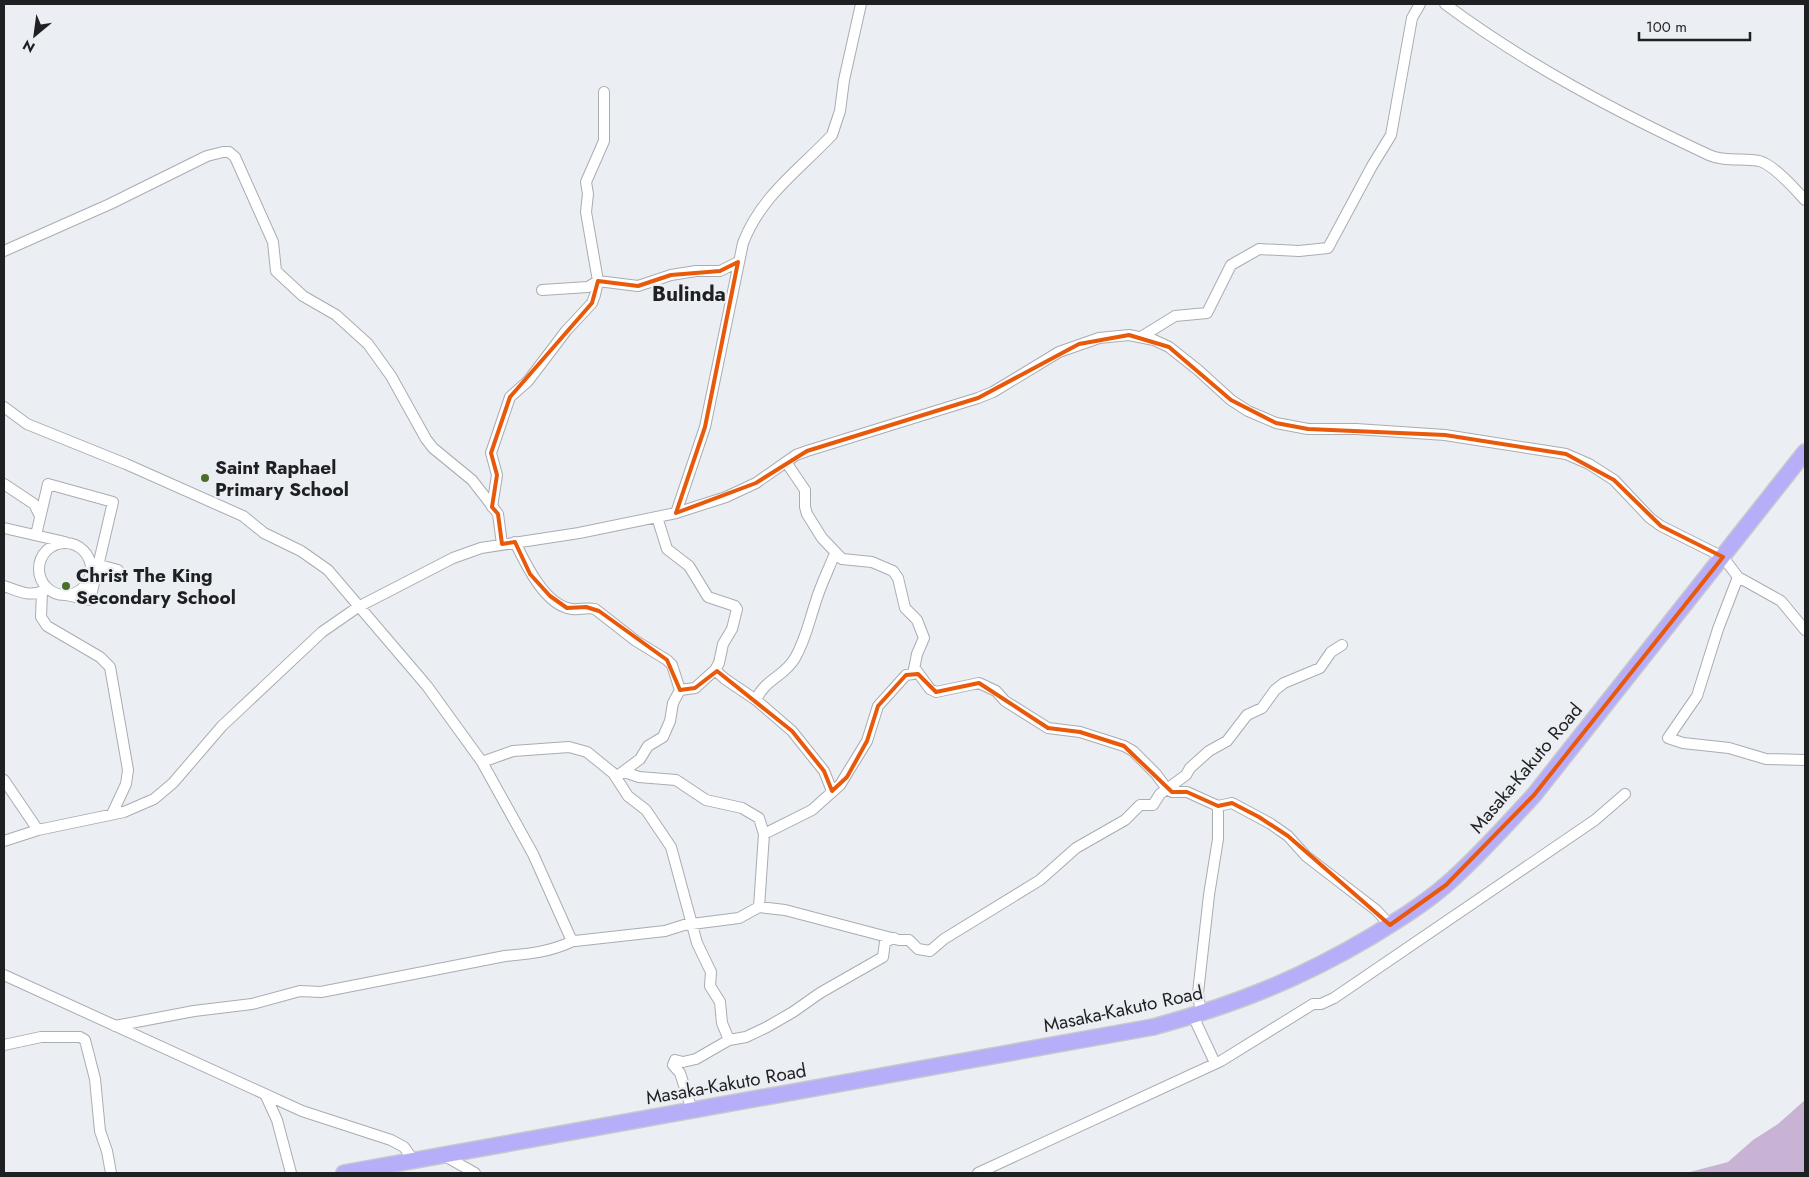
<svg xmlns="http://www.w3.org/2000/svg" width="1809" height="1177" viewBox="0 0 1809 1177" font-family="Jost,sans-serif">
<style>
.green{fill:#c9b3d4}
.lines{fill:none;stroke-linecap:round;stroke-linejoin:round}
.minor-casing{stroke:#a9acb1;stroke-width:12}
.highway-casing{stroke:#c9c9ca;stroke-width:18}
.minor{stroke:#fff;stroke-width:10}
.highway{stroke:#b6aef8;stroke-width:15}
.marked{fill:none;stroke:#e8590c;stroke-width:4;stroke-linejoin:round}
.poi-dot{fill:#486e27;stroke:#ebeef3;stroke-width:2}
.labels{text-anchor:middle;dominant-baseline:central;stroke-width:4.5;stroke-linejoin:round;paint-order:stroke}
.poi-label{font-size:19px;font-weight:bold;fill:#1f2022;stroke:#ebeef3;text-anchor:start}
.street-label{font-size:19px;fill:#1f2022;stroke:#ebeef3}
.quarter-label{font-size:21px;font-weight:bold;fill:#1f2022;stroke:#ebeef3}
</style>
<rect width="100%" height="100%" fill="#ebeef3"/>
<path class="green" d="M1805,1100V1173H1686L1728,1162L1753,1140L1778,1124Z"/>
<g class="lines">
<g class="minor-casing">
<path id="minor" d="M1445,4C1527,65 1617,112 1709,155C1724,162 1743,158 1759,161C1773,164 1795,189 1805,200
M4,251L110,204L207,156L223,152H229L235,157L273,242L276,271L303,296L336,315L368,344L391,376L426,439L433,448L472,480L486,498L498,514L502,544
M542,290L588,287L598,281L638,286L671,275L696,271H720L738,262
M1141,337L1175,316L1207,313L1231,265L1259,249L1299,251L1328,248L1372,166L1391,135L1412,18L1420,4
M4,407L27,424L126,464L243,516L264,533L301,551L328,570L427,686L482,762L533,854L571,939L575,941L665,931L684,925L739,918L759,907L785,910L899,940H909L918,949L930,951L944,939L1040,880L1076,848L1125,820L1140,805H1153L1160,794L1186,775L1190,768L1209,751L1227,741L1247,715L1262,708L1275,690L1284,683L1320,668L1331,652L1342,645
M4,484L34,504L40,516
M492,507L497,475L491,453L510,397L528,381L566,331L592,303L595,295L598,281L586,212L588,194L586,182L604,141V92
M676,513L705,427L743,243C761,196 798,171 832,135L840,111L844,80L861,4
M657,517L667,549L689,566L708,597L735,606L737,609L732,629L723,644L719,663L715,670L695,688L680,690
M4,528L65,542
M36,535L48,484L113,502L90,600L66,595
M515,542C525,563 545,606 572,609C580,610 586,607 595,609L636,641L667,660L672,665L680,690L673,703L670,721L663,737L648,746L640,759L616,777
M39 569a26 26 0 1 1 52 0a26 26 0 1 1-52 0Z
M92,563L118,570
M1738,577L1718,629L1697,696L1668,738L1683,743L1729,748L1766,759L1805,760
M4,586C19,591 30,598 45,590
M42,592L41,617L47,626L100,657L110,667L128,770L126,784L112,814
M715,670L725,679L756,700L792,731L824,771L832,791
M916,670L930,689L936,692L979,683L996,691L1005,701L1048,728L1080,732L1124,746L1133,751L1156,774L1167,789L1172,792H1187L1218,806L1232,803L1271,824L1288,836L1306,856L1376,910L1390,925
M756,700C765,679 784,677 795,658C805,641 809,622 815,604C820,586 829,569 835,553
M482,762L513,751L569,747L587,752L613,773L628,796L646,810L671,847L697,943L711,972L710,986L720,1002L722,1023L729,1040
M624,772L639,777L676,780L706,800L742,808L759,818L764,834L759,907
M4,780L38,830
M764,834L812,810L840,785L867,741L878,706L906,675L913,674L917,654L924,638L917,620L905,608L898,578L893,571L872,562L842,559L822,538L807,514L805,507V490L786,462
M4,841L38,830L124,812L154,799L173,783L222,726L322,632L358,607L453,558L481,548L579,533L676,513L726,497L756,483L796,455L807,451L978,398L993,392L1059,352L1099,338L1129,335L1154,340L1169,347L1198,370L1231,400L1248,411L1276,423L1308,429H1356L1445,435L1566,454L1589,464L1614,480L1650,518L1661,526L1723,557L1738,577L1781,601L1805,630
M4,975L302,1111L391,1140L404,1147L414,1161
M1201,1014L1198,993L1209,895L1218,839V806
M1193,1016L1215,1063
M115,1026L194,1011L252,1004L300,991L321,992L505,956C529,954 550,952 573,941
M4,1045L41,1037H80L85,1040L95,1079L100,1131L107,1151L111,1173
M265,1094L277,1120L291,1173
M692,1110L680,1073L673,1065L675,1060L683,1062L696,1059L729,1040L746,1037L767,1027L793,1012L820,993L883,957L885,942L894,938
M443,1155L475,1173
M978,1173L1221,1061L1313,1004H1321L1334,998L1595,820L1625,794"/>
</g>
<g class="highway-casing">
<path id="highway" d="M344,1173L1153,1027C1234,1005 1300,979 1372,936C1398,920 1424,904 1447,884C1478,857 1506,825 1534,795L1805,452"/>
</g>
<use href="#minor" class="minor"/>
<use href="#highway" class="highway"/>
</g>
<path class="marked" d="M738,262L705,427L676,513L756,483L807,451L978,398L1079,344L1129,335L1169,347L1231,400L1276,423L1308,429L1445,435L1566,454L1614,480L1661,526L1723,557L1534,795L1446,885L1390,925L1288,836L1259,817L1232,803L1218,806L1187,792H1172L1124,746L1080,732L1048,728L979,683L936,692L918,674L906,675L878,706L867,741L847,777L832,791L824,771L792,731L717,671L695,688L680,690L667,660L599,611L586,607L567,608L550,596L530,574L515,542L502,544L498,514L492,507L497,475L491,453L510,397L592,303L598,281L638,286L671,275L720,271Z"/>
<g class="poi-dot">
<circle cx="205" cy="478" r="5"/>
<circle cx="66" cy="586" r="5"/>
</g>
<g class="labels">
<g class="poi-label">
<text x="215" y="467">Saint Raphael<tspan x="215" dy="22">Primary School</tspan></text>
<text x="76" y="575">Christ The King<tspan x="76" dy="22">Secondary School</tspan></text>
</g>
<g class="street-label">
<text transform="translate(1526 768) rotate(-50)">Masaka-Kakuto Road</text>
<text transform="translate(1123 1009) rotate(-12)">Masaka-Kakuto Road</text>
<text transform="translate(726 1084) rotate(-10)">Masaka-Kakuto Road</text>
</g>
<g class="quarter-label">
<text x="689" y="294">Bulinda</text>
</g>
</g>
<rect width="1809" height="1177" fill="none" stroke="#1f2022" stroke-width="10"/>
<g transform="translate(35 35) rotate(209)" stroke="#ebeef3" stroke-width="4" paint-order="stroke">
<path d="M0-4L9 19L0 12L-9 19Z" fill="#1f2022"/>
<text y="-8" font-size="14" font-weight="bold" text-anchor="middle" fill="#1f2022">N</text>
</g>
<path d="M1639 32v8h111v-8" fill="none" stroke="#1f2022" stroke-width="2.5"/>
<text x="1646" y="32" font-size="15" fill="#1f2022" stroke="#ebeef3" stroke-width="4" paint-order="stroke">100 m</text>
</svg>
